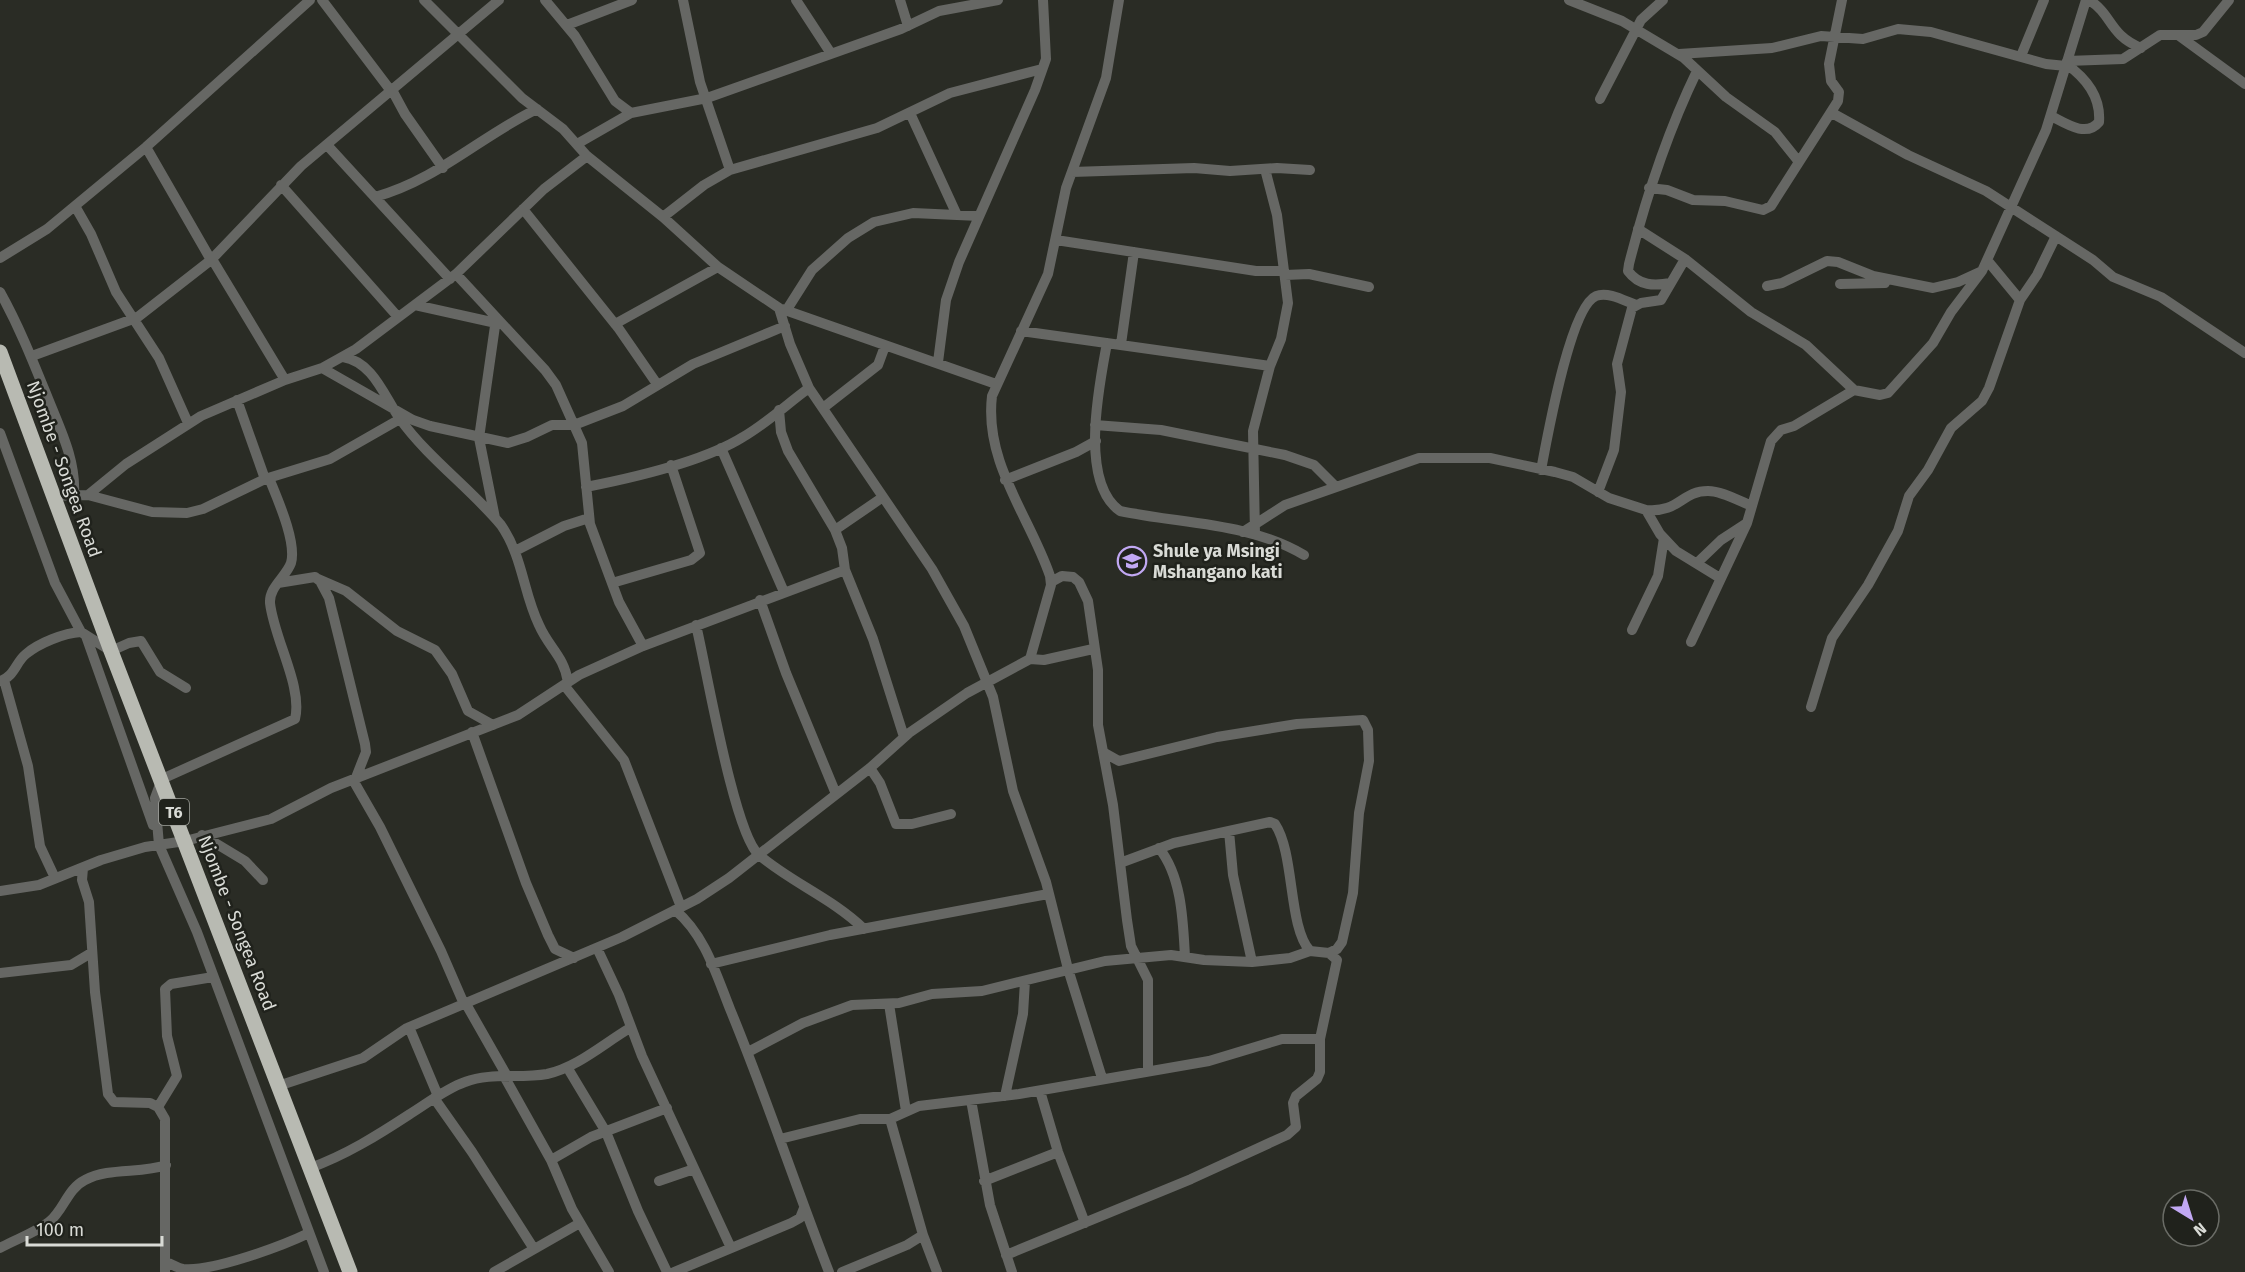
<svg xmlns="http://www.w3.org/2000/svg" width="2245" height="1272" viewBox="0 0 2245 1272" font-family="'Fira Sans',sans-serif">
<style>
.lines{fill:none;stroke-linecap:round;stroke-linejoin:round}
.minor{stroke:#666764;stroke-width:10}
.highway{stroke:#b8bab2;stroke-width:15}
.labels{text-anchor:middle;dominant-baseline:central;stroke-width:5;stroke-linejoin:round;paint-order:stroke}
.shield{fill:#20221c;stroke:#a2a49e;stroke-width:1.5}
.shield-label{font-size:16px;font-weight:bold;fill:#d9dbd6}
.street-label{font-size:18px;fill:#d9dbd6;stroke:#20221c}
.poi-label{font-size:18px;font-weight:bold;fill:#d9dbd6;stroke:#20221c;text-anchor:start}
</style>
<rect width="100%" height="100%" fill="#2a2c25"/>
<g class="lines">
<path class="minor" d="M322,0L391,91
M424,0L522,98L563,129L587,156L663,217L718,267L779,308L790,344L809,388L932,569L964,626L993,697L1013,791L1046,882L1068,969L1102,1078
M545,0L575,36L615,101L631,113
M683,0L700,82L730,170
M796,0L830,52
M900,0L908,26
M1569,0L1622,21L1684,58L1726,97L1775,132L1799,162
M2089,0C2113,15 2108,34 2141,48
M567,25L632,0
M2178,35L2245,84
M1679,54L1772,48L1821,36L1863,39L1898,29L1931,32L2046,64L2066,66
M2021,56L2044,0
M2067,61L2123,59L2160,35H2196L2203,32L2229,0
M392,90L405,114L443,168
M1600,99L1641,20L1663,0
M910,113L956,213
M1832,113L1908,155L1986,191L2093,260L2113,277L2161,297L2245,353
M2051,116C2065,123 2086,138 2099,122C2101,96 2086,78 2066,64
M577,144L631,113L707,98L901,29L939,11L998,0
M327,145L450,279
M146,147L211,260
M1072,172L1194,168L1230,171L1277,168L1310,170
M281,185L398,317
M1649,188L1667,190L1693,200L1725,201L1763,210L1771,206L1838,101L1839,92L1831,81L1829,64L1842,0
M375,197C437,180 481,136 537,109
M75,206L91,234L116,292L159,358L188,423
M523,209L619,329L657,384
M663,217L704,185L730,170L877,128L950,93L1042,69
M1638,229L1685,259L1751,312L1806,345L1854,390
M1056,240L1256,271H1284
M0,258L47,229L146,147L310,0
M212,259L285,380
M456,274L545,370L556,385L582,443L590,524L619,602L643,646
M1285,275L1309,274L1369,287
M1671,283C1654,286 1639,286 1628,271L1629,264C1646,197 1667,133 1697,71
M1840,284L1885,283
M1767,286L1782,283L1827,261L1838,262L1873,276L1933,288L1958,282L1982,271
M0,292C20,328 34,364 49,401C61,431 76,461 74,494
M2020,300L2037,275L2056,236
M415,305L496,323
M782,309L996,384
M786,311L812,270L848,238L874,222L913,213L979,216
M134,320L211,260L301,166L499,0
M615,324L718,267
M1021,331L1270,366
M1107,343C1099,386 1079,482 1120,511C1182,524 1248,522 1304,555
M1121,344L1134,252
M32,356L133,319
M343,357C373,362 384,396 400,419C428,458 470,488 501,525C523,557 523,592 539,625C549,648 564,656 568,682
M938,362L946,300L959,262L1035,90L1046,59L1043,0
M322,368L413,420L430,426L508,443L527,437L552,425H574L623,406L693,364L785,326
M237,400L265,479
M823,408L878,365L885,346
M779,410L781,432L788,451L835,530L842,548L845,570L873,639L904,737
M1095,425L1161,430L1285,455L1314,465L1335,486
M0,433L55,583L81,632
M721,448L784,592
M1541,470C1547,439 1570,307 1596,296C1608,291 1625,301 1636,305
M269,478C277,498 297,542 291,563C286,577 269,587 270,603C274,639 303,687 295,719L162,779L155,798L159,845L197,932L324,1272
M1005,480L1076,452L1096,441
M586,487C632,478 703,462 743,437C767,423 787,404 809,388
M1598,492L1614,450L1621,392L1617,364L1632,308L1641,303L1661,300L1685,259
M88,495L126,464L201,416L285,380L322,368L356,349L456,274L544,189L587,156
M53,496L88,495L152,512L187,513L203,509L265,479L330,459L400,419
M1646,510C1680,513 1681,491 1708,491C1722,491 1739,501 1752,506
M495,518L479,438L496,319
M835,530L883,497
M1243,532L1285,505L1419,458H1490L1555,472L1573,477L1609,498L1646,510L1660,534L1676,551L1720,578
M1255,534L1253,431L1270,366L1281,339L1288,303L1277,215L1265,169
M515,551L564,526L589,518
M1697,563L1721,540L1747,523
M316,578L346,591L397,631L435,650L452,674L468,711L493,725
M1051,582L1062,576L1073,577L1079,582L1088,601L1098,670V725L1113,805L1127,920L1131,946L1148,980V1070
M278,583L315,577L320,581L329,598L365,744L366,752L355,780
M612,583L691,560L700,553L671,465
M760,600L786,673L836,794
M696,625C706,666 734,834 759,855C792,883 832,898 864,929
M1632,630L1658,576L1664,538
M86,636L153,825
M1691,642L1747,523L1771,441L1781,430L1794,426L1854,390L1880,395L1888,393L1933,343L1951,312L1982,271L2046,130L2086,0
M1030,659L1044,660L1093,649
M4,680L28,766L40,846L55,878
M0,681C15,676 15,663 26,654C39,643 64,633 81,632L111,651L129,643L141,641L160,672L186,688
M564,685L624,760L681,907
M1811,707L1832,638L1868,585L1898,531L1909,496L1928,470L1951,428L1982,401L1989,388L2020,300L1987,260
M472,732L526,883L548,935L555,949L574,958
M1103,752L1119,761L1217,737L1297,724L1363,720L1368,730L1369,761L1359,813L1353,893L1342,942L1337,949L1329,953
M870,768L880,783L896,824H912L951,814
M353,780L380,827L441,951L464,1004
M1229,831L1233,875L1252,962
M202,835L245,861L263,880
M1159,848C1182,877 1183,921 1185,957
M83,868L82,880L89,902L95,992L108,1094L114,1102L150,1103L158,1107L165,1119V1272
M0,891L39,885L101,860L145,847L185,841L271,819L331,788L518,715L579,675L643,646L845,570
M675,910C705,935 716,974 730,1009C766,1096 795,1185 829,1272
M597,948L619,995L642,1056L731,1248
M711,964L830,935L1048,894
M0,973L71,965L91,953
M466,1004L507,1076
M889,1004L906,1111
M409,1027L438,1096
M748,1052L803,1023L852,1005L899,1003L932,994L982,991L1105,961L1171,955L1204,960L1252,962L1290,958L1310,951
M567,1067L606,1132L638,1211L667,1272
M504,1076L551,1160L572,1209L609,1272
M278,1086L363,1058L407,1028L622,937L697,899L729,878L870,768L909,733L967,693L1030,659L1051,585L1050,576C1030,517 984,463 992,396L1048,274L1066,188L1106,78L1119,0
M1040,1091L1058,1152L1085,1223
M1005,1096L1023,1014L1025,981
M434,1098L472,1152L534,1249
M971,1100L990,1205L1012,1272
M158,1107L177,1076L167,1036L165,989L171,984L213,977
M890,1119L923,1235L937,1272
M780,1139L860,1119H890L919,1106L1019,1094L1209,1061L1282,1039H1320
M551,1160L591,1137L667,1108
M310,1168C346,1155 378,1135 410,1114C428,1103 445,1089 465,1082C491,1072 520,1079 547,1074C578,1067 603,1044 630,1028
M659,1181L694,1169
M984,1181L1058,1152
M0,1248C16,1239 35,1233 49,1222C64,1210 67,1189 85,1180C109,1167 141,1174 166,1165
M1006,1255L1191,1179L1287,1135L1296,1127L1293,1103L1296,1096L1317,1079L1320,1072V1039L1337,960L1329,953L1310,951C1288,927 1295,854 1275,824L1270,822L1174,843L1120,863
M166,1262C172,1264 178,1268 183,1269C212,1272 282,1246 309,1233
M494,1272L580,1223
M674,1272L791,1223L800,1218L804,1208
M842,1272L907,1245L923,1235"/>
<path class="highway" d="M0,352L111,651L350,1272"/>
</g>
<defs>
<g id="school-ring" transform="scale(1.5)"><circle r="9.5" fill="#20221c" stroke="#c1a8f3" stroke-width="1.5"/><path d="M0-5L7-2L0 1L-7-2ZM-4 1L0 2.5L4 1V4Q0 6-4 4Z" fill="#c1a8f3"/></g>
</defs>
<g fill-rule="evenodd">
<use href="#school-ring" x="1132" y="561"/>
</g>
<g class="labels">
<rect class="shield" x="159" y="799" width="30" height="26" rx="4.5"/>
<g class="shield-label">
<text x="174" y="812">T6</text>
</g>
<g class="street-label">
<text transform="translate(64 469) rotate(70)">Njombe - Songea Road</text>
<text transform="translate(237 923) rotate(69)">Njombe - Songea Road</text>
</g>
<g class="poi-label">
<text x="1153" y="551">Shule ya Msingi<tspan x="1153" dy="21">Mshangano kati</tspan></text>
</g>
</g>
<g transform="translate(2191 1218) rotate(142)"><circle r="28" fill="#20221c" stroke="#6a6c66" stroke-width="1.5"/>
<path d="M0-4.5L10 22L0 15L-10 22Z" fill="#c1a8f3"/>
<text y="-9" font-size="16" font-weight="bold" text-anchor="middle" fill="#d9dbd6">N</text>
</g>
<path d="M27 1236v9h135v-9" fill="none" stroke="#d9dbd6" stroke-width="3"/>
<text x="36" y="1236" font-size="18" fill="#d9dbd6" stroke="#20221c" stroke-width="4.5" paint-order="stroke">100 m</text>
</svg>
